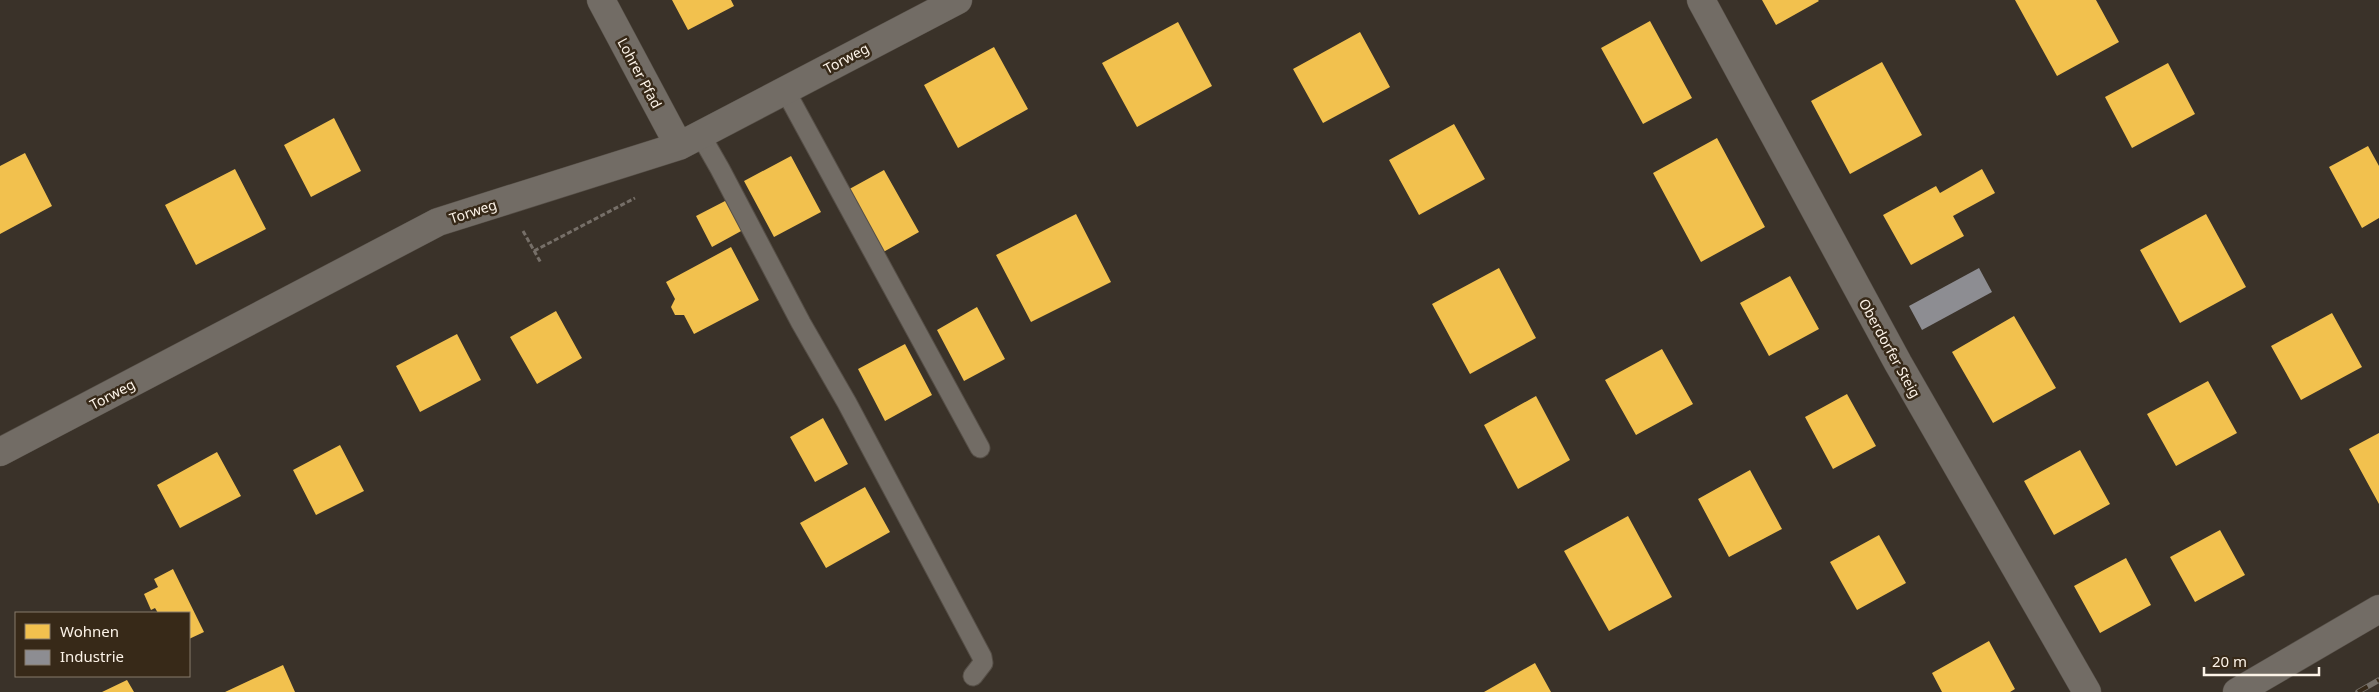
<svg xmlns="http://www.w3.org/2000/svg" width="2379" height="692" viewBox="0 0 2379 692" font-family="'Noto Sans',sans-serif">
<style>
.homes{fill:#f2c14e}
.industry{fill:#8d8d92}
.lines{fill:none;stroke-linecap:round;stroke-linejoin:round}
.service-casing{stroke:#554e46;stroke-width:21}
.minor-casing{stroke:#554e46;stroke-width:29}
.path{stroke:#766f68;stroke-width:3;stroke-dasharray:5 2.5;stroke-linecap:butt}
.service{stroke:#726c65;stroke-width:19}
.minor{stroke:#726c65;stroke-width:28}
.rail-casing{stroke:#767069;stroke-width:5.5}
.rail{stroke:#372918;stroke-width:4;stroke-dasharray:11;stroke-linecap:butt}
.labels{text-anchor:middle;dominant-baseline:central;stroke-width:5;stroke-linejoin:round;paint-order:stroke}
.street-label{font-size:14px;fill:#fcf3e8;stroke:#372918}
</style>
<rect width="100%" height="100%" fill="#3a3229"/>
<path class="homes" d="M672,0H731L734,6L688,30Z
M1762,0H1818L1819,1L1776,25Z
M2015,0H2096L2119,42L2057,76Z
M1650,21L1692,98L1643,124L1601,48Z
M1178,22L1212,86L1137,127L1102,63Z
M1360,32L1390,87L1323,123L1293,69Z
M994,47L1028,109L958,148L924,85Z
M1882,62L1922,135L1850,174L1811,101Z
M2168,63L2195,114L2132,148L2105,97Z
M334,118L361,171L311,197L284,145Z
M1454,124L1485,179L1419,215L1389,160Z
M1717,138L1765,227L1701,262L1653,173Z
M2368,146L2379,166V218L2362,228L2329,167Z
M25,153L52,206L0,234V166Z
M791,156L821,212L774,237L744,181Z
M235,169L266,229L196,265L165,205Z
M1982,169L1995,193L1953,216L1964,236L1911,265L1883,215L1936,186L1940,193Z
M884,170L919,232L878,255L844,192Z
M727,200L743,230L712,247L696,216Z
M1076,214L1111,282L1031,322L996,255Z
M2206,214L2246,287L2180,323L2140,250Z
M731,247L759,300L694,334L684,315H675L671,307L675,299L666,282Z
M1499,268L1536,338L1470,374L1432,304Z
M1790,276L1819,329L1769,356L1740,303Z
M977,307L1005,359L964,381L937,330Z
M556,311L582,358L537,384L510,337Z
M2332,313L2362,367L2301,400L2271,346Z
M2014,316L2056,388L1993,423L1952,352Z
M457,334L481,380L420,412L396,366Z
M905,344L932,395L885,421L858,369Z
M1662,349L1693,404L1636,435L1605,380Z
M2208,381L2237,433L2176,466L2147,414Z
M1847,394L1876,446L1833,469L1805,417Z
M1536,396L1570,460L1518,489L1484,425Z
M823,418L848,464L815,482L790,437Z
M2379,433V504L2349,449Z
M340,445L364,491L316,515L293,470Z
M2080,450L2110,504L2054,535L2024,481Z
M217,452L241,496L180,528L157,485Z
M1750,470L1782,529L1729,557L1698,499Z
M865,487L890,532L826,568L800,523Z
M1628,516L1672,597L1609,631L1564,551Z
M2220,530L2245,575L2195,602L2170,557Z
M1879,535L1906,583L1857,610L1830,562Z
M2126,558L2151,605L2100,633L2074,586Z
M173,569L204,632L189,639V613H158L155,608L151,610L144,594L158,587L154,579Z
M1989,641L2015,689L2010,692H1942L1932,673Z
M1535,663L1551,692H1484Z
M283,665L295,692H225Z
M127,680L134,692H102Z"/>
<path class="industry" d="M1979,268L1992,292L1922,330L1909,306Z"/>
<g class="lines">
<g class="service-casing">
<path id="service" d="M785,90L980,448
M700,134L720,169L801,323L847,403L982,657L983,663L973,676"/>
</g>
<g class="minor-casing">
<path id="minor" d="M601,0L679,146
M1701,0L1898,363L2087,692
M0,452L438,222L679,146L958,0
M2237,692L2379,609"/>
</g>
<path class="path" d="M523,231L541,263
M534,251L635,198"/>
<use href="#service" class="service"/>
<use href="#minor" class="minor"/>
<g class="rail-casing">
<path id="rail" d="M2358,692L2379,680"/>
</g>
<use href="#rail" class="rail"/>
</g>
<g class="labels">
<g class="street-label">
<text transform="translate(846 58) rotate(-28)">Torweg</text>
<text transform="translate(640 73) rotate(62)">Lohrer Pfad</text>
<text transform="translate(473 211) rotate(-18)">Torweg</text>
<text transform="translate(1890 348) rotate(61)">Oberdorfer Steig</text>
<text transform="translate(112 394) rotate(-28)">Torweg</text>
</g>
</g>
<rect x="15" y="612" width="175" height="65" fill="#372918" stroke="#867a6b"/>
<rect x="25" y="624" width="25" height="15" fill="#f2c14e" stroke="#867a6b"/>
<text x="60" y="637" font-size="15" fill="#fcf3e8">Wohnen</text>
<rect x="25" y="650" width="25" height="15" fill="#8d8d92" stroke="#867a6b"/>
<text x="60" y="662" font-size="15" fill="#fcf3e8">Industrie</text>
<path d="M2204 667v8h115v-8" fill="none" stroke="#fcf3e8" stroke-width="2.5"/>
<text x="2212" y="667" font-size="15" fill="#fcf3e8" stroke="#372918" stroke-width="4" paint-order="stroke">20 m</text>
</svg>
